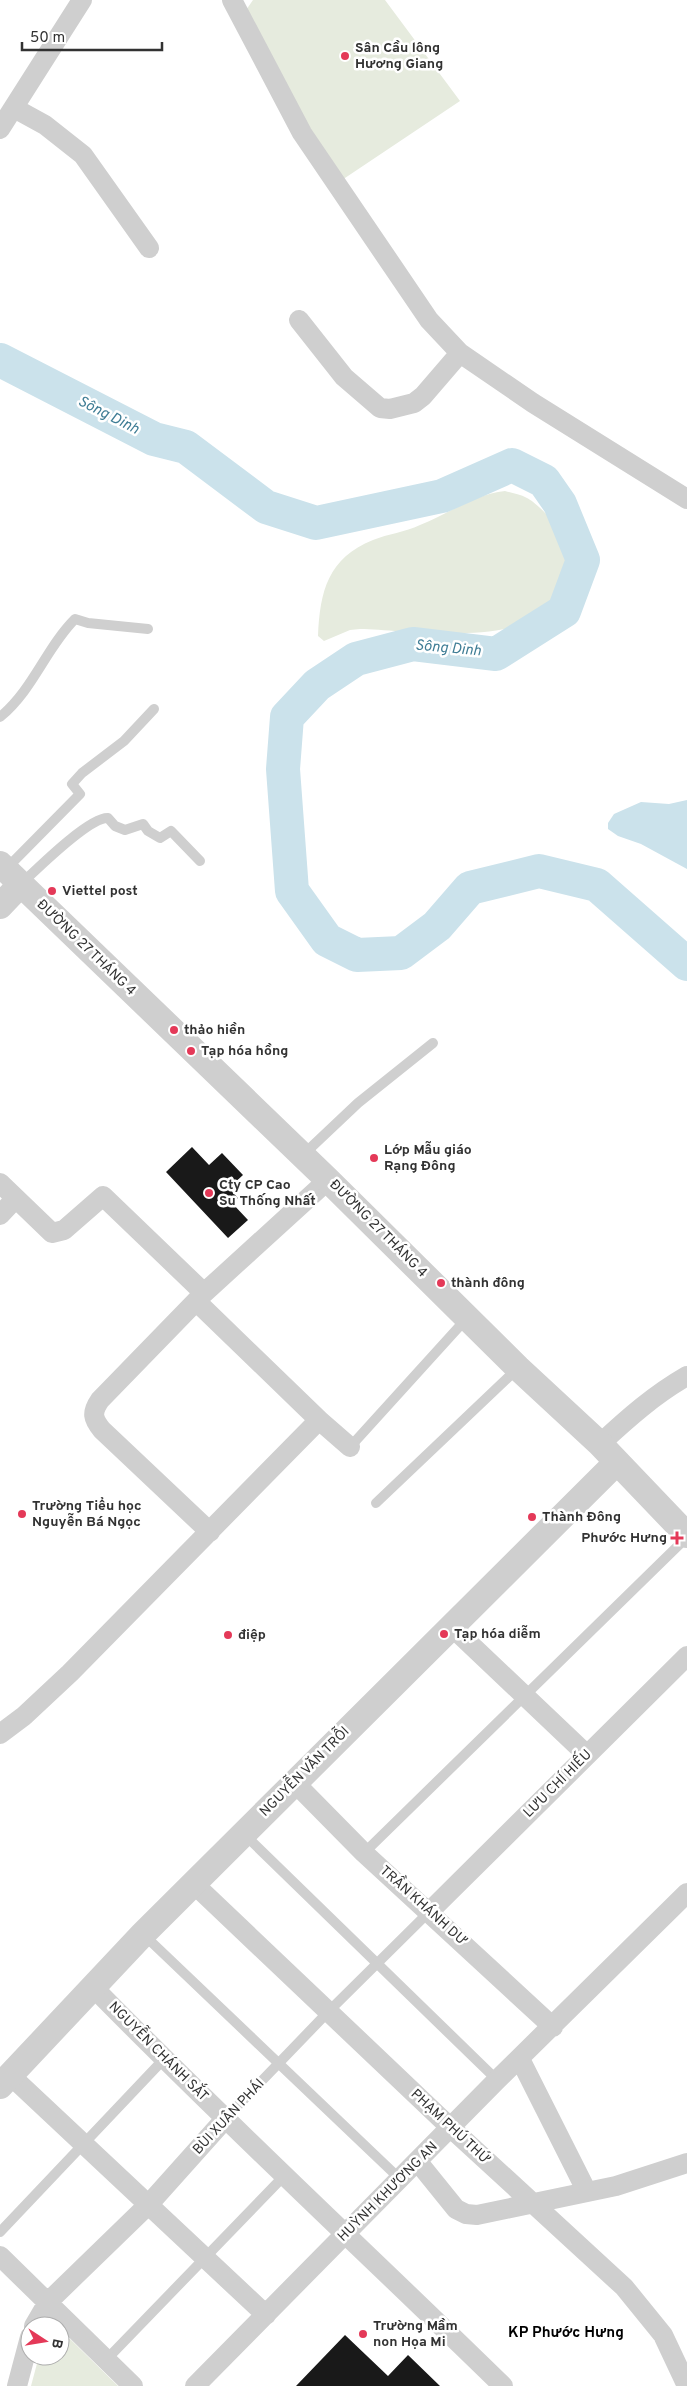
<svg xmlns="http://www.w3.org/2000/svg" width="687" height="2386" viewBox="0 0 687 2386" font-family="Overpass,sans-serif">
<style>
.green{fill:#e6ebde}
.water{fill:#cbe2eb}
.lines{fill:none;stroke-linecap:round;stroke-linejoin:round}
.river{stroke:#cbe2eb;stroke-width:34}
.building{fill:#191919}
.service{stroke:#cfcfcf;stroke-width:10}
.minor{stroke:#cfcfcf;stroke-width:20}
.tertiary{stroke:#cfcfcf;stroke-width:26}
.poi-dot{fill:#e43958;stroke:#fff;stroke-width:2}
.labels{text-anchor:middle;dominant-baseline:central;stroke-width:5;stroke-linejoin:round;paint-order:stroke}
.poi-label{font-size:14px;font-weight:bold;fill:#323232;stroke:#fff;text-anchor:start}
.street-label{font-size:14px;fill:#323232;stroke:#fff}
.water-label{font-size:15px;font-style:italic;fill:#3f7d95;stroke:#fff}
.neighbourhood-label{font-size:15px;font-weight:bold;fill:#000;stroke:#fff}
</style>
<rect width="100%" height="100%" fill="#fff"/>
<path class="green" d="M253,0H385L460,101L336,184L244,13Z
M505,491C512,493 520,494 527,498C536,502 565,532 569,541C575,554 573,569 569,582C550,653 414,630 360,629L350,630L324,641L318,636C320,591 328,558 373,540C388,534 405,532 420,525C448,514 475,494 505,491Z
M60,2336L70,2339L118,2386H31L39,2356H60Z"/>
<path class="water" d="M687,800V869L641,844L618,836L608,829V823L614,814L641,802L669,804Z"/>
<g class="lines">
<path class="river" d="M0,360L154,439L186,447L266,507L316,523L442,496L512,465L544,481L560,504L583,560L564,611L496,654L413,644L356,659L317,685L287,717L283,769L292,891L327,940L357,955L401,953L437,926L470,888L539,871L597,885L687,964"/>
</g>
<path class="building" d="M192,1147L209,1165L222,1153L243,1175L229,1188L238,1198L232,1203L248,1220L228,1238L166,1172Z
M345,2335L388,2376L408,2355L440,2386H296Z"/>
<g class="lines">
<path class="service" d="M0,717C33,690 46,648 75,619L88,623L148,629
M6,869L80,794L72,784L82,773L124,741L154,709
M21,884C37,869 89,817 108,818L115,826L125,830L143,824L148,831L160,838L171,831L200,861
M303,1155L358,1103L433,1043
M350,1447L467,1318
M376,1503L518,1368
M243,1833L497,2080
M364,1853L687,1537
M143,1934L401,2180
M225,2119L328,2012L429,1912
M0,2232L164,2059
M106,2360L284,2176"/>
<path class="minor" d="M232,0L302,133L429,320L460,353L533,403L687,499
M14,108L45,125L83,155L149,248
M0,129L82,0
M299,320L344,377L380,408L390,409L414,403L423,396L460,353
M0,1183L52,1233L64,1230L103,1196L204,1293
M0,1215L15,1199
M197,1302L319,1420
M600,1444C628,1418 654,1395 687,1376
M210,1532L102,1430C93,1419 91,1413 100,1400L204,1293L328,1180
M451,1626L587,1755
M0,1734L24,1716L70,1673L319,1420L350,1447
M295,1783L364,1853L553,2027
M193,1883L452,2129L624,2287L663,2335L687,2386
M429,1912L687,1656
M94,1988C227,2124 367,2253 503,2386
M520,2059L587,2192
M10,2075L266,2315
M418,2162L456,2209L466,2214L477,2215L616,2186L687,2163
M0,2256L133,2386
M34,2326L48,2302L149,2204L225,2119
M17,2386L30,2337
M195,2386L497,2080L687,1893"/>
<path class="tertiary" d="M0,864L328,1180L518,1368L600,1444L687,1535
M0,906L20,885
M0,2086L143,1934L616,1463"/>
</g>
<g class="poi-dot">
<circle cx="345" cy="56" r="5"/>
<circle cx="52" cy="891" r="5"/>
<circle cx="174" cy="1030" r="5"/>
<circle cx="191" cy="1051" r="5"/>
<circle cx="374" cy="1158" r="5"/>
<circle cx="209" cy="1193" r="5"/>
<circle cx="441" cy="1283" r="5"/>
<circle cx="22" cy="1514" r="5"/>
<circle cx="532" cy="1517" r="5"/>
<path d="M674.5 1530.5h5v5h5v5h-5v5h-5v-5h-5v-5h5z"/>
<circle cx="444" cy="1634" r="5"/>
<circle cx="228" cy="1635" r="5"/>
<circle cx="363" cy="2334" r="5"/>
</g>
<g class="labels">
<g class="poi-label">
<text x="355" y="48">Sân Cầu lông<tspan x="355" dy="16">Hương Giang</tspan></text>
<text x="62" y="891">Viettel post</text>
<text x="184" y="1030">thảo hiền</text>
<text x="201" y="1051">Tạp hóa hồng</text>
<text x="384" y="1150">Lớp Mẫu giáo<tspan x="384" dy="16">Rạng Đông</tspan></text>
<text x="219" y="1185">Cty CP Cao<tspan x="219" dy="16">Su Thống Nhất</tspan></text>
<text x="451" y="1283">thành đông</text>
<text x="32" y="1506">Trường Tiểu học<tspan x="32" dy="16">Nguyễn Bá Ngọc</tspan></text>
<text x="542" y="1517">Thành Đông</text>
<text x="667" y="1538" text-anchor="end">Phước Hưng</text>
<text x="454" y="1634">Tạp hóa diễm</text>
<text x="238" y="1635">điệp</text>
<text x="373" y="2326">Trường Mầm<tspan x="373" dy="16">non Họa Mi</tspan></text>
</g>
<g class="street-label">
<text transform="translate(86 948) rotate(44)">ĐƯỜNG 27 THÁNG 4</text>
<text transform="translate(378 1229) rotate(45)">ĐƯỜNG 27 THÁNG 4</text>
<text transform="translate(305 1772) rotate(-45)">NGUYỄN VĂN TRỖI</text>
<text transform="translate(558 1784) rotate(-45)">LƯU CHÍ HIẾU</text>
<text transform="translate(423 1906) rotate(42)">TRẦN KHÁNH DƯ</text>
<text transform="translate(158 2052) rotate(45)">NGUYỄN CHÁNH SẮT</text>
<text transform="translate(229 2117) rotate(-47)">BÙI XUÂN PHÁI</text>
<text transform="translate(450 2127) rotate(43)">PHẠM PHÚ THỨ</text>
<text transform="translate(388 2192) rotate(-45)">HUỲNH KHƯƠNG AN</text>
</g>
<g class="water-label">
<text transform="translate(108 416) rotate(27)">Sông Dinh</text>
<text transform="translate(448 649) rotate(5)">Sông Dinh</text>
</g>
<g class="neighbourhood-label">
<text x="566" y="2333">KP Phước Hưng</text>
</g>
</g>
<g transform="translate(45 2341) rotate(102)"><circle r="24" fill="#ffffff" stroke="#adadad"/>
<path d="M0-4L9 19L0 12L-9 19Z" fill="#e43958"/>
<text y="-8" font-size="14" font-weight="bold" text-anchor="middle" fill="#323232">B</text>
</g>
<path d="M22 42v8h140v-8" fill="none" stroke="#323232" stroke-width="2.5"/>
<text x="30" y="42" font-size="15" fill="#323232" stroke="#ffffff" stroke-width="4" paint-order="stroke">50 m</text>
</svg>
